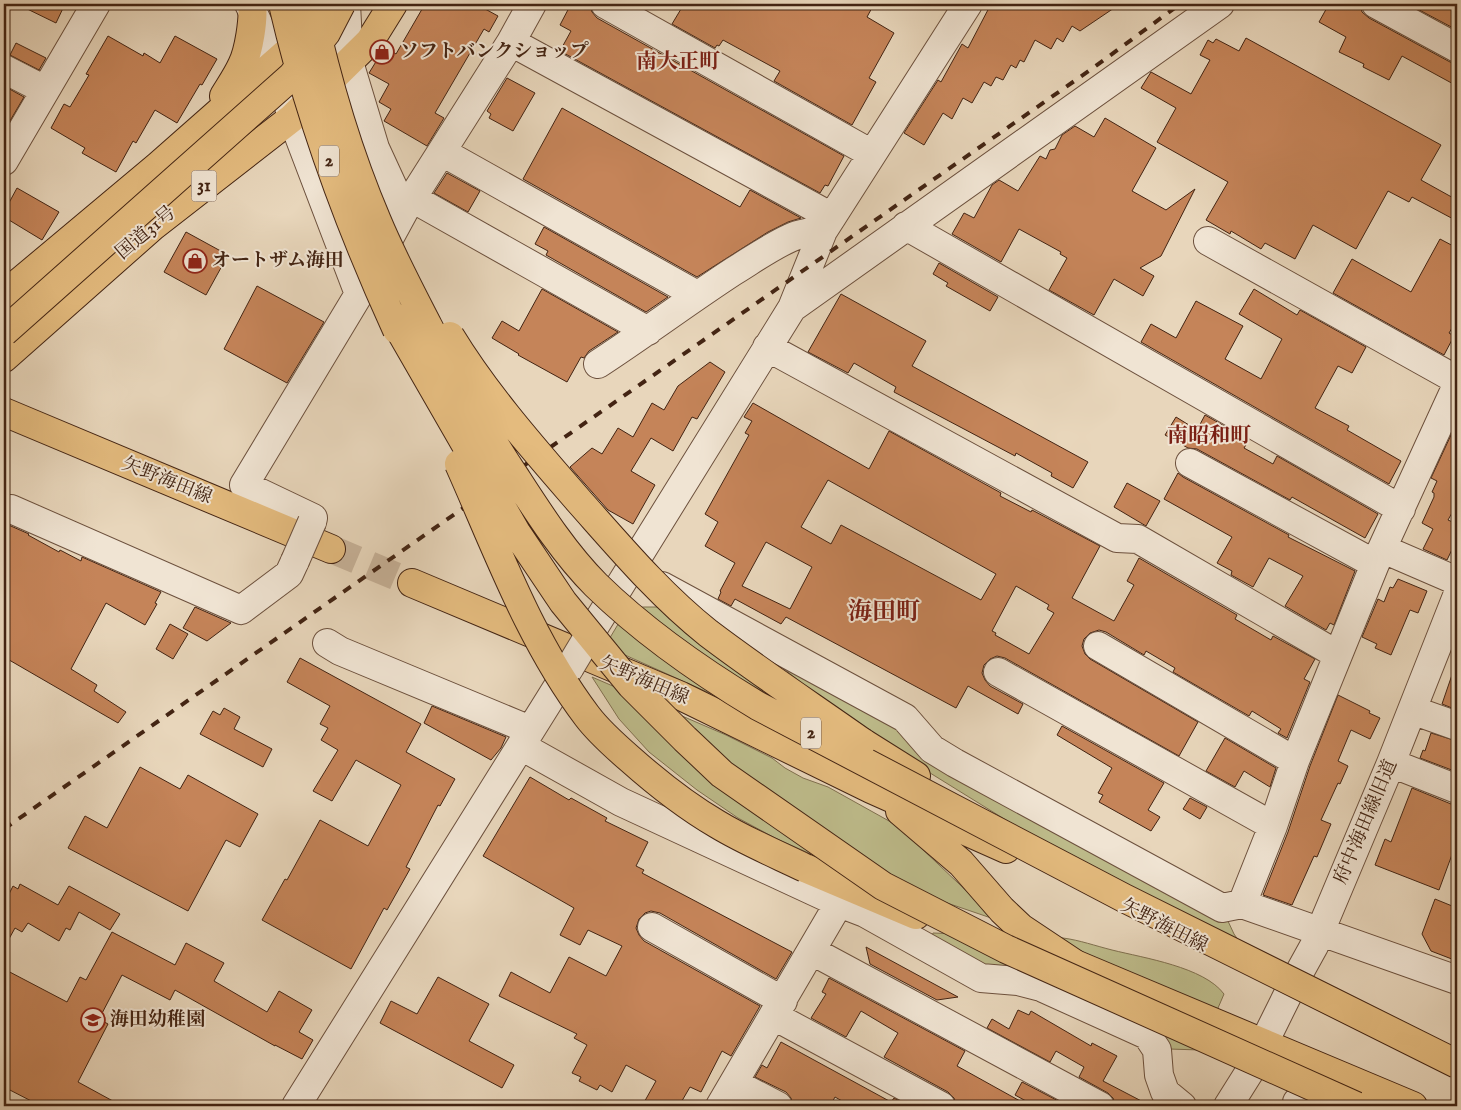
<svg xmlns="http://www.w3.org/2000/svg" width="1461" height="1110" viewBox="0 0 1461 1110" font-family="'IM FELL English','Noto Serif JP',serif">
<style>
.green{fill:#bebc8b;stroke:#80704f}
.building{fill:#c58459;stroke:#432413;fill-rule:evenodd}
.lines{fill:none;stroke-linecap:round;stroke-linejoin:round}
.major-tunnel{stroke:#c7b299;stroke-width:28;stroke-dasharray:28 14;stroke-linecap:butt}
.minor-casing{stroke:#6c503d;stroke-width:30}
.major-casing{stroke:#432413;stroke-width:30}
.highway-casing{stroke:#432413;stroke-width:30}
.minor{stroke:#f0e4d3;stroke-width:28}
.major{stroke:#e4bb7e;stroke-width:28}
.highway{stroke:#e4bb7e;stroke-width:28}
.rail{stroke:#432413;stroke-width:4;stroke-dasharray:9 9;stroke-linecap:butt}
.minor-bridge-casing{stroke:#6c503d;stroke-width:30;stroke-linecap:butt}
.highway-bridge-casing{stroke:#432413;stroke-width:30;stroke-linecap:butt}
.minor-bridge{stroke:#f0e4d3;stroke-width:28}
.highway-bridge{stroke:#e4bb7e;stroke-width:28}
.labels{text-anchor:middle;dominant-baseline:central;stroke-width:4;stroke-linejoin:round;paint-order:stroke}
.shield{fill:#f0e4d3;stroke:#775e4d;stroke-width:1}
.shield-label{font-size:18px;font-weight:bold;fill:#432413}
.poi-label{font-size:19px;font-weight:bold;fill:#432413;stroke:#f0e4d3;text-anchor:start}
.street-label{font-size:19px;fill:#432413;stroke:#f0e4d3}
.quarter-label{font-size:21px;font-weight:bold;fill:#7a1f14;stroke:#f0e4d3}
.district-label{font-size:24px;font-weight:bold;fill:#7a1f14;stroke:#f0e4d3}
</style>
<rect width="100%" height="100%" fill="#e8d6bb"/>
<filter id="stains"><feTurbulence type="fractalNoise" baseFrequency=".004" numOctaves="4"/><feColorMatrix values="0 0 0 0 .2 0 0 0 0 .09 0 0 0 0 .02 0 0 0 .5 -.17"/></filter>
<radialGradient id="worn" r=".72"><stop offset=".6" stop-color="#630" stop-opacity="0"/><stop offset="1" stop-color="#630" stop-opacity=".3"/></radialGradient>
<path class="green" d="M644,607H660L783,700L787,728L605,646L623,616L631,608Z
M769,657L884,718L1227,919L1234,934L1243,947L1014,825L914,763L842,715Z
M592,677L726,735L772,758L785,768L803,778L828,787L898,826L997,920L865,875L813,855L775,838L738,818L697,790L649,752L619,719Z
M933,933C976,935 1020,931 1063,938C1079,940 1096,946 1112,950C1144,958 1204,967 1224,994L1200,1050L1169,1049L984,968L931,937Z"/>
<path class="building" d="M17,4H65L56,23Z
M425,4H476L498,16L489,32L484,29L435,113L444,118L427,146L384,121L391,109L379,102L389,84L369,73L385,47L396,54Z
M571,4H589L592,12L597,18L844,156L828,186L825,185L820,193L560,51L571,31L560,25Z
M684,4H874L867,17L894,33L869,78L876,82L852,125L774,81L780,71L723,40L719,46L717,45L715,48L672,24Z
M991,4H1120L1080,31L1072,26L1063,42L1057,38L1051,49L1035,40L1024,62L1020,60L1016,68L1011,65L1003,80L996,77L991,86L984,82L972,103L963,98L952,119L943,113L924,145L904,133L938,80L941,82L962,44L968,48Z
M1329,4H1360L1362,12L1369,18L1450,62L1457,64V86L1402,56L1389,80L1363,67L1364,64L1339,52L1346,37L1319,22Z
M1408,4H1457V30Z
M108,36L143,56L144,53L160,63L175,36L217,59L202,85L200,84L177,123L155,110L136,143L133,141L116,172L82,153L85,148L51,128L64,104L70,107L89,75L86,74Z
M1246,38L1441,145L1421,180L1457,200V221L1412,197L1409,202L1388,191L1356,249L1313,225L1295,259L1265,243L1261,249L1231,231L1230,234L1206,220L1228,182L1157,142L1176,108L1141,88L1151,72L1191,94L1210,60L1200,55L1208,40L1213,43L1216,39L1239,51Z
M16,43L46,58L39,70L10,55Z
M507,78L535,93L513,131L489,118L491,114L487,111Z
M4,86L24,97L4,131Z
M562,108L740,207L750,190L801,218L788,222L768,232L697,277L523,179Z
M1105,118L1156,148L1132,191L1166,210L1195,189L1161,256L1140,268L1154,276L1143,296L1114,279L1094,315L1049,290L1067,258L1060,254L1061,252L1019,229L1001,262L952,234L964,213L974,218L992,185L999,180L1018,191L1040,156L1046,159L1050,150L1055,149L1062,135L1075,126L1094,137Z
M447,173L480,191L468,212L434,193Z
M17,188L59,212L42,240L4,217V212Z
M544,227L668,297L646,312L546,255L548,251L535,244Z
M186,232L228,255L206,295L164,272Z
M1440,239L1457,248V320L1449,333L1454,336L1444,355L1333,293L1352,259L1411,292Z
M939,263L998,297L990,311L946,286L948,283L933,274Z
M257,286L324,322L287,383L224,349Z
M542,289L618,332L589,351L584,358L581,357L567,382L518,355L519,354L492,338L502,321L519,331Z
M1254,289L1297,315L1300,310L1366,347L1352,373L1338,366L1315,408L1349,426L1347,430L1401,461L1389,484L1141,342L1151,324L1176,338L1196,301L1243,326L1225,359L1261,379L1282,339L1239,314Z
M841,294L926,341L912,366L1088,462L1073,488L1051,476L1052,473L1016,453L1015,456L894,392L896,387L854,363L848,373L808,352Z
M710,362L725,372L697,419L692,417L673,451L651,438L631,471L655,485L633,524L608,510L570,467L592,448L602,454L618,428L633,437L652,403L664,410L678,386Z
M753,403L869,469L889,431L1001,493L1000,496L1031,512L1032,510L1100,546L1072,598L1114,621L1134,585L1127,581L1139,558L1237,615L1235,619L1271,640L1273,636L1315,659L1304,679L1310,682L1287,738L1278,733L1281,729L1252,711L1249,716L1173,672L1175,668L1146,651L1144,655L1106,632L1099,630L1090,633L1084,639L1082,646L1085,654L1090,659L1198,722L1179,756L1005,658L997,656L990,659L984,665L982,673L985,680L990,686L1023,704L1018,714L968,686L956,708L786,617L781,624L735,599L731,606L718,599L721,592L720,591L735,563L705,546L718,522L705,514L749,435L745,433L752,421L744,417ZM828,480L996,574L981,600L841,525L831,544L801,527ZM766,542L812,567L790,609L742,586ZM1016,586L1049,605L1047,609L1054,613L1029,654L995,635L996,633L992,631Z
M1205,415L1249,440L1244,448L1273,464L1277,456L1378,514L1365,538L1292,497L1290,500L1197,449L1188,448L1165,435L1176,417L1197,430Z
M1457,422V504L1448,520L1457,524V539L1447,560L1423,549L1433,529L1422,523L1434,497V493L1432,492L1437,481L1431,478Z
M1178,473L1183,477L1289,535L1288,537L1355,571L1334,625L1330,623L1326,630L1285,606L1303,576L1269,558L1253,587L1231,575L1232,571L1217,563L1232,537L1164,499Z
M1127,483L1160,501L1146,526L1114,507Z
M4,523L29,534L28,535L59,552L60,550L81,561L82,557L161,592L155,603L157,604L145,625L106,603L71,669L97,685L94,691L126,712L118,723L4,657Z
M1398,579L1427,591L1418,613L1410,610L1391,655L1375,648L1377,644L1362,637L1378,599L1384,602L1390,587L1393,588Z
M195,607L231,623L207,641L183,628Z
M170,624L188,634L173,659L156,649Z
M300,658L421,724L406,752L455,779L440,806L438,805L406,867L410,869L387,910L384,908L351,969L262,920L285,879L287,880L320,820L368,846L401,785L356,760L332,801L313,791L338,750L321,740L328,728L320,724L330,706L287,682Z
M1454,669H1457V710L1442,704Z
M1338,695L1370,711L1369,713L1380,718L1370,739L1351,730L1338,761L1348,766L1340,784L1338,783L1321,820L1331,824L1317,857L1314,856L1292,905L1263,895L1288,832L1310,766Z
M432,706L506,737L501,748L491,760L424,723Z
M224,708L240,717L234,729L272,749L263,767L200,734L213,711L220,715Z
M1062,726L1164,783L1148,810L1160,817L1151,831L1099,802L1103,795L1098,793L1112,768L1057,735Z
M1431,733L1457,741V772L1420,758L1423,750L1425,751Z
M1225,738L1276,768L1270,787L1244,771L1235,787L1206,771Z
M140,767L180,789L188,775L258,814L240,847L226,840L188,911L68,848L85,816L107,828Z
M530,777L569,800L571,798L607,818L605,821L648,842L636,866L644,870L642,873L792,952L776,979L660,913L651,911L645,913L639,919L636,928L639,935L644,941L760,1006L731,1056L722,1051L701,1092L690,1087L679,1106H642L656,1081L626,1065L612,1092L600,1085L597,1090L579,1081L581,1077L572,1073L587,1045L574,1038L577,1034L499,996L511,972L550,993L569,957L606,976L622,946L588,930L580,945L560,935L574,908L483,856Z
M1412,788L1451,804H1457V841L1439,890L1375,865L1385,839L1391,842Z
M1190,798L1207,807L1200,819L1183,809Z
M20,884L58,905L69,886L120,914L110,930L79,912L70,930L66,928L59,941L28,923L22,932L15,928L4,948V904L13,886L18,889Z
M1435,899L1457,908V961L1431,951L1422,934Z
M112,932L175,965L186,943L224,963L214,981L267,1012L279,991L312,1010L299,1032L313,1040L302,1059L275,1045V1046L175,990L170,1000L122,975L99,1019L108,1024L78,1082L122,1106H41L4,1087V969L67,1002L80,977L86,980Z
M866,947L958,997L937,1000L870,964Z
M438,977L489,1004L469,1041L514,1065L502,1088L380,1023L391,1001L417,1014Z
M829,978L965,1051L957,1066L1029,1106H957L954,1098L948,1092L884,1057L898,1033L861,1011L846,1037L811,1018L826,994L822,992Z
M1018,1010L1029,1015L1031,1011L1091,1046L1092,1043L1117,1056L1103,1081L1151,1106H1116L1113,1098L1108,1093L1079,1077L1084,1067L1056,1051L1050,1062L987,1028L992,1019L1009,1029Z
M781,1042L891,1102L894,1098L909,1106H851L835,1097L830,1106H793L791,1098L786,1092L755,1077L762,1065L767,1068Z
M1022,1082L1068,1106H1035L1015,1095Z"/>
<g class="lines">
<path class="major-tunnel" d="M331,549L412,583"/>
<g class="minor-casing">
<path id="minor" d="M249,4L276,61L292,118L359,294
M346,4L349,62L375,148L404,211
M605,4L872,154
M1376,4L1457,48
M511,42L832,217
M4,69L45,90
M442,152L697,295
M4,161L96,4
M412,198L648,331
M906,226L1401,509
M1208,241L1457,380
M792,308L1220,4
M767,347L1117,538L1138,539L1338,655
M598,364C644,334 688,301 734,271C752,260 770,247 790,238C800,233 812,232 823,231
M1190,463L1375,564
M11,509L241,610L289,574L295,561
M312,522L313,518L244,485L359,294L404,211L511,42L532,4
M1383,549L1457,581
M662,586L905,718L932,749L955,763L1222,908L1242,904L1457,980
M588,637L792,308L823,231L832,217L968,4
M327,643L340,651L530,730
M1098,646L1295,761
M998,672L1273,826
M1412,710L1457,726
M521,746L621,802L839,903L865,913L981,978L1018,981L1041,987L1147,1035L1157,1050L1159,1075L1165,1092L1182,1106
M1391,763L1457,789
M1242,904L1273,826L1295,761L1375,564L1457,385
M652,927L783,1001
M812,951L1100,1106
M774,1016L941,1106
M734,1083L778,1106
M1297,1102L1304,1106
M296,1106L570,667
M720,1106L839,903
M1228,1106L1250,1071L1293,984L1314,946L1391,763L1457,596"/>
</g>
<g class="major-casing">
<path id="major" d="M4,412L331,549
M412,583L681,696L871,789L1006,849
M900,811L961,863L1002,910L1021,928L1075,964L1413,1106"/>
</g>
<g class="highway-casing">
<path id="highway" d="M224,96C230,86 237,76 242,65C249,51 254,19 252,4
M4,295L158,166L310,32
M4,358L152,227L292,118L370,41L393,4
M862,742L916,776
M805,868L916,915
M1031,950L1075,964"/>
</g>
<use href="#minor" class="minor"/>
<use href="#major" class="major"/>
<use href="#highway" class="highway"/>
<path class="rail" d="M4,829L1093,68L1180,4"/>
<g class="minor-bridge-casing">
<path id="minor-bridge" d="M295,561L312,522
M570,667L588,637"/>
</g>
<g class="highway-bridge-casing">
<path id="highway-bridge" d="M283,4C309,116 349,225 397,330
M310,4C326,78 347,151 377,221C392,257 410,291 428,326C455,378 483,429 516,478C540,515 565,554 596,585C644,632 700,671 758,706L1124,898L1457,1064
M390,313L516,532L563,602L631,685L685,739L722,774L883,886L1006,949L1356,1106
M4,332L292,76L326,33L341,4
M450,336C486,395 533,448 578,500C619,546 659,594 708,633C758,671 811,706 862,742
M459,464C497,549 530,641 587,716C599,732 615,746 630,759C657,783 686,806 717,824C745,841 776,854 805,868"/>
</g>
<use href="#minor-bridge" class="minor-bridge"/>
<use href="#highway-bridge" class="highway-bridge"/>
</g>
<defs>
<g id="shop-ring" transform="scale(1.25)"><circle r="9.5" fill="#f0e4d3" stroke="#8f2418" stroke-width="1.5"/><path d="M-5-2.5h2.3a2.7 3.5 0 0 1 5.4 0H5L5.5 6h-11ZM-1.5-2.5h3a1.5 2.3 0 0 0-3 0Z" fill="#8f2418"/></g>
<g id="school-ring" transform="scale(1.25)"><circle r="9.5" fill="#f0e4d3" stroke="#8f2418" stroke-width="1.5"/><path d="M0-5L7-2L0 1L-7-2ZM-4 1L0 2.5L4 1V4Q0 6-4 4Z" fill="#8f2418"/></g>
</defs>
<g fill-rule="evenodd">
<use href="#shop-ring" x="382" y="52"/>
<use href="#shop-ring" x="195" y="261"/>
<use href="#school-ring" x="93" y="1020"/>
</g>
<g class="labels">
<g class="shield">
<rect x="319" y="145.5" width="20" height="31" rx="4"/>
<rect x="191.5" y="170.5" width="25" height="31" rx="4"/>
<rect x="801" y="717.5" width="20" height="31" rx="4"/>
</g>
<g class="shield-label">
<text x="329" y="161">2</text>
<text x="204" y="186">31</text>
<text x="811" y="733">2</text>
</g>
<g class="poi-label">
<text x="400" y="52">ソフトバンクショップ</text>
<text x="212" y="261">オートザム海田</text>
<text x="110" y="1020">海田幼稚園</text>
</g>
<g class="street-label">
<text transform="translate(146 233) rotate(-40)">国道31号</text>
<text transform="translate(167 481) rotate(22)">矢野海田線</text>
<text transform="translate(644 681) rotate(23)">矢野海田線</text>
<text transform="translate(1366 822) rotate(-67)">府中海田線旧道</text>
<text transform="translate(1164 926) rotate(27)">矢野海田線</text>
</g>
<g class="quarter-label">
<text x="678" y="62">南大正町</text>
<text x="1209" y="436">南昭和町</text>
</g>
<g class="district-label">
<text x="884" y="612">海田町</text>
</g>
</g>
<rect width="1461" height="1110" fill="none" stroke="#e8d6bb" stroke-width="20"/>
<rect x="5" y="5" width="1451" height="1100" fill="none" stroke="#432413" stroke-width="2.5"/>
<rect x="10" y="10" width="1441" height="1090" fill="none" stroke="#432413"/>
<rect width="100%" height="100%" filter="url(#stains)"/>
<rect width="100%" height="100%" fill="url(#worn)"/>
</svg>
